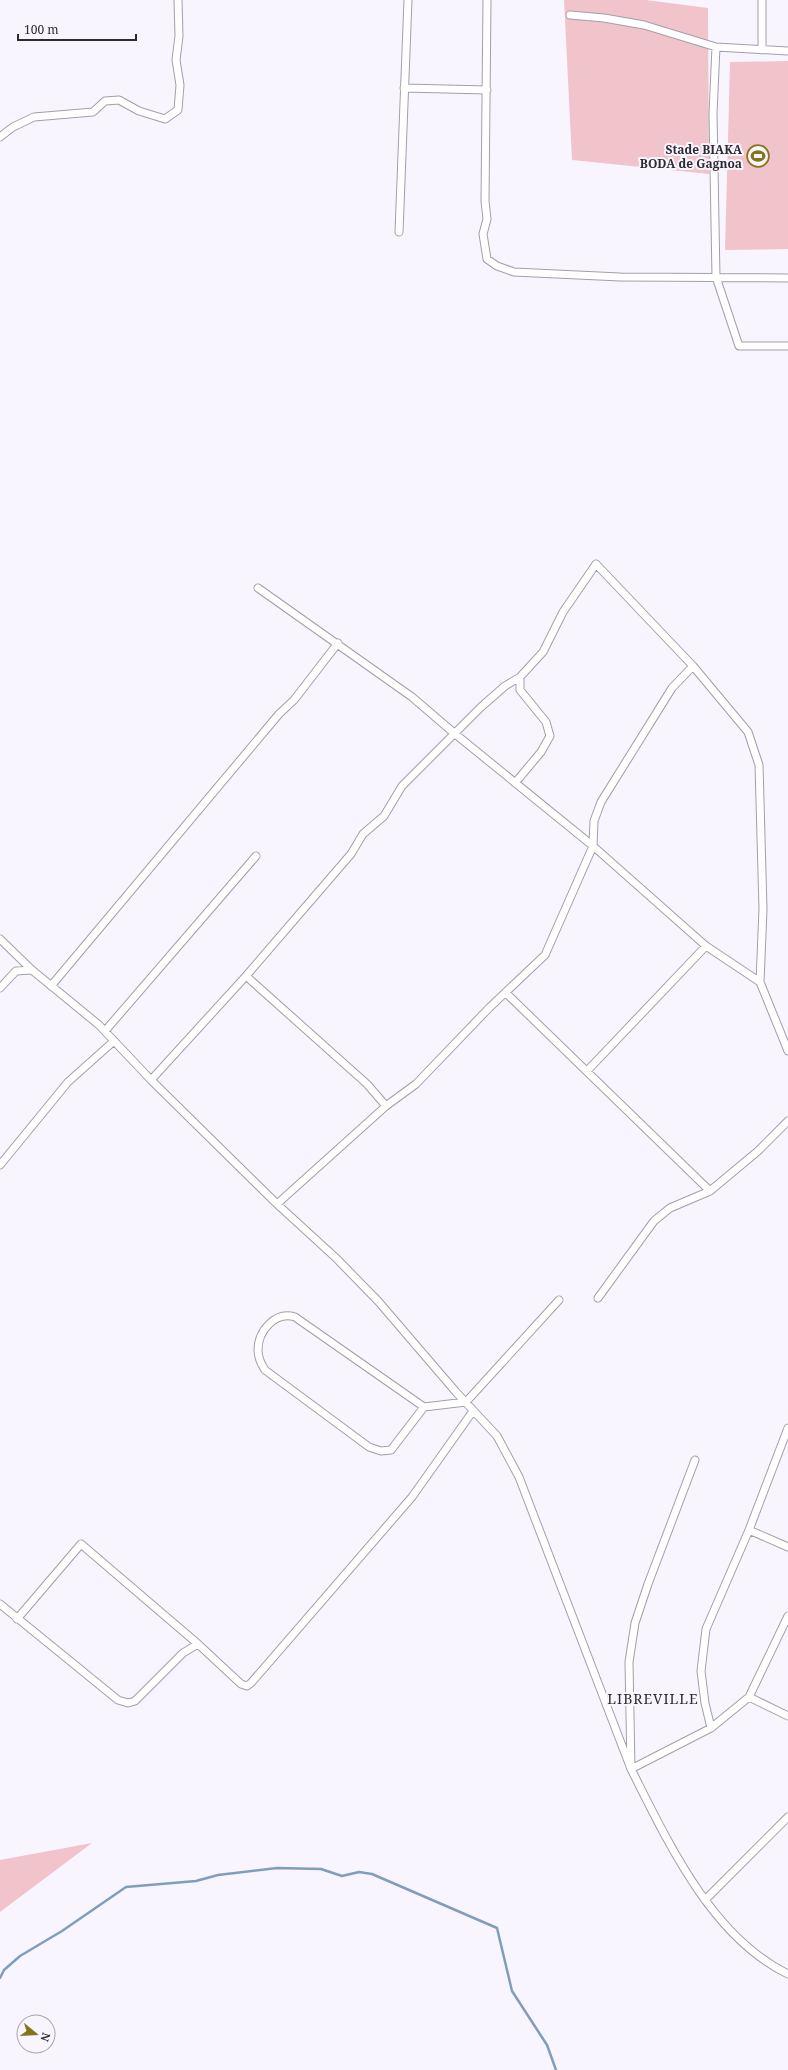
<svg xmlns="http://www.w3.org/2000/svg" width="788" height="2070" viewBox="0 0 788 2070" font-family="'Noto Serif',serif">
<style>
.green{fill:#f1c4cc}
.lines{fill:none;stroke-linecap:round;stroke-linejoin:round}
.stream{stroke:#7f9ebc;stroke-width:2.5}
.street-casing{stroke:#a39ea9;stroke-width:9}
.street{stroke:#fff;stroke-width:7}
.labels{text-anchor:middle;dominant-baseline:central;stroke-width:4;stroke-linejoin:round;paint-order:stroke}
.poi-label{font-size:12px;font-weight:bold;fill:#2d2b30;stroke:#f9f5ff;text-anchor:end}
.quarter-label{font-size:14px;letter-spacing:1px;fill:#2d2b30;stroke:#f9f5ff}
</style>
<rect width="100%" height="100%" fill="#f9f5ff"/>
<path class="green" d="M564,0H646L708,8L709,174L572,160Z
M788,61V249L725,250L730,62Z
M92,1843L0,1912V1860Z"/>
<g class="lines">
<path class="stream" d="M0,1978L4,1970L20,1956L62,1931L126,1887L196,1881L218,1875L277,1868L321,1869L342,1876L359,1872L372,1874L497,1928L512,1991L547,2045L556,2070"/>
<g class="street-casing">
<path id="street" d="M487,0L485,201L487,219L483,234L487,259L497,266L514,272L620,277L788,278
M570,15L604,18L644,25L716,47L788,51
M716,47L713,113L716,277L739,346H788
M762,50V0
M404,88L487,90
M0,137L13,127L34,117L93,112L105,101L119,100L139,111L165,119L178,110L180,85L176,60L179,36L178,0
M399,232L408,0
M258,588L412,697L454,733L593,846L706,946L760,982L788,1051
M515,783L541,752L550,736L546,722L520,690V677
M0,939L32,970L99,1025L151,1080L277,1204L336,1258L378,1301L456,1392L497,1436L519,1477L631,1769C667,1840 711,1937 788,1974
M246,976L367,1084L386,1106
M51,986L279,714L294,700L338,643
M0,988L16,971L32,970
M506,993L710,1191
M105,1031L256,856
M587,1071L706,946
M151,1080L246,976L351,854L363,834L384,816L402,786L481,707L505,686L520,677L543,652L563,612L596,564L693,666L748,732L759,765L763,909L760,982
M0,1165L68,1082L114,1041
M277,1204L386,1106L416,1084L489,1008L545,955L593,846L594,821L601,802L672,688L693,666
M598,1298L654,1221L670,1208L710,1191L758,1151L788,1121
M424,1407L391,1450L381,1451L369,1447L265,1370C261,1364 258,1358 258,1350C258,1331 275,1311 295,1317L424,1407L466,1402L559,1300
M695,1460L648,1584L635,1623L629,1662L631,1769L711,1728L749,1697L788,1616
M749,1530L788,1547
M0,1604L118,1700L128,1703L135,1701L183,1653L198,1644L241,1684L247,1686L251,1683L412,1497L473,1411
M17,1619L81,1544L198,1644
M749,1697L788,1716
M711,1728L705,1703L701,1671L706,1629L749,1530L788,1428
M705,1900L788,1817"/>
</g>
<use href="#street" class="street"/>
</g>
<defs>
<g id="stadium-ring" transform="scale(1.15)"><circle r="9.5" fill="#f9f5ff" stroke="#867518" stroke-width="1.5"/><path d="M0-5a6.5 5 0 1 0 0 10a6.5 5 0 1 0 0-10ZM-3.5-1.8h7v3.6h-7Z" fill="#867518"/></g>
</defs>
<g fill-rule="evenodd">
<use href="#stadium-ring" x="758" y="156"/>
</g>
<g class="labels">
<g class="poi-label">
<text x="742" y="149">Stade BIAKA<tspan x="742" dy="14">BODA de Gagnoa</tspan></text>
</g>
<g class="quarter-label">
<text x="653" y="1698">LIBREVILLE</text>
</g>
</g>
<g transform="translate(36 2034) rotate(108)"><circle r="19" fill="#f9f5ff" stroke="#a7a4ac"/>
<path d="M0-3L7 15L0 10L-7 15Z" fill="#867518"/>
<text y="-6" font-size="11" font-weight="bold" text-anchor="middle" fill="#2d2b30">N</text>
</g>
<path d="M18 34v6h118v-6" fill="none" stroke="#2d2b30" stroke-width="2"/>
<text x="24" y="34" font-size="12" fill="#2d2b30" stroke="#f9f5ff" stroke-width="3" paint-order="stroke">100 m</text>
</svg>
